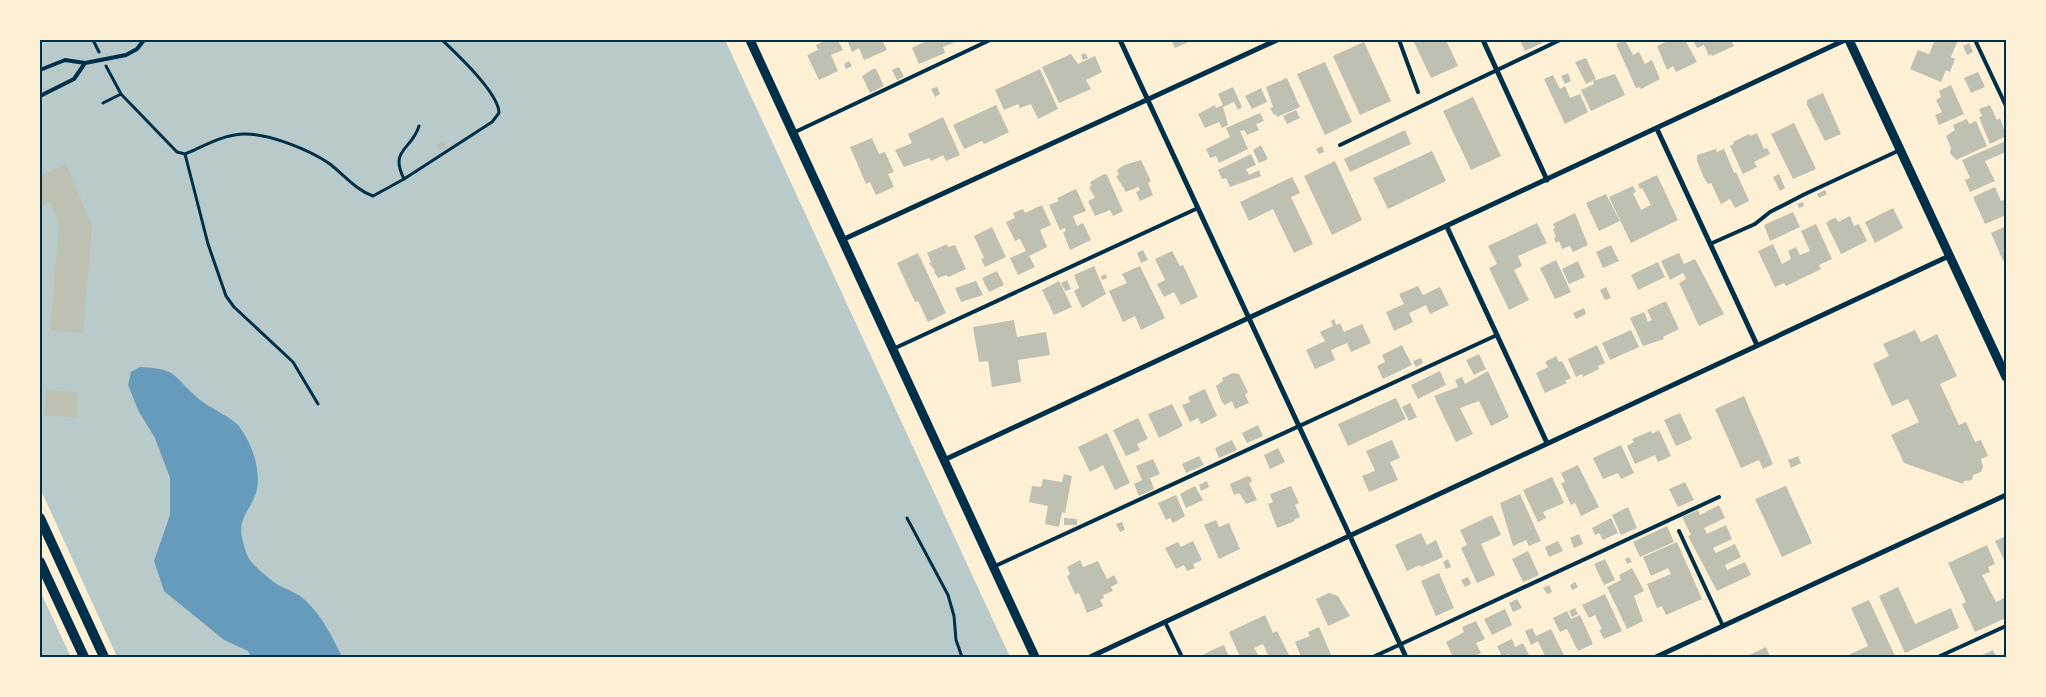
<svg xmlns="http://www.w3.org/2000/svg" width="2046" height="697" viewBox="0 0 2046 697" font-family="'Fira Sans Condensed',sans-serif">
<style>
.green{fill:#b9caca}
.water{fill:#669bbc}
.building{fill:#bec0b2}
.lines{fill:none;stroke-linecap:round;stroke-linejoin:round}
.path{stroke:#003049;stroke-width:3}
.service{stroke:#003049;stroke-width:4}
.minor{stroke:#003049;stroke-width:5}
.tertiary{stroke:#003049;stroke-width:9}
.secondary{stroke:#003049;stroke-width:10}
.neatline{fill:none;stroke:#003049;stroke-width:2}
</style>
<rect width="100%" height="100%" fill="#fdf0d5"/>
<path class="green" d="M40,40H725L1010,657H117L40,488Z
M40,591L71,657H40Z"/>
<path class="water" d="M140,367C181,369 172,377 200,400C209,407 232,418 238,425C251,441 261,469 257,489C252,511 236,516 243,542C245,548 246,555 250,560C256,568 267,577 275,583C284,589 297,592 305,600C322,616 332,636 342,657H251L248,651L224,640L164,591L154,561L170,515V478L155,438L139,412L128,385L131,372Z"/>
<path class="building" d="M826,40H838L843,50L831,55L838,71L819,80L807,55L818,50L816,45Z
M847,40H882L887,50L864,60L859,48L852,52Z
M928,40H960L943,47L945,53L919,64L912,48Z
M1171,40H1193L1175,48Z
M1413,40H1446L1458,66L1431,78Z
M1520,40H1548L1525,51Z
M1625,40L1633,55L1639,52L1645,64L1652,60L1660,79L1641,89L1640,87L1636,88L1616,44Z
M1670,40H1685L1697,62L1676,72L1673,66L1667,70L1657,46Z
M1693,40H1731L1734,46L1712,56L1711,54L1709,56L1704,45L1697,48Z
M1935,40H1958L1951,57L1955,59L1950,72L1946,70L1941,82L1910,69L1918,50L1929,54Z
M1364,42L1391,101L1360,115L1333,56Z
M1969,43L1973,52L1967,55L1963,46Z
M1085,53L1088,58L1083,60L1081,55Z
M1071,54L1078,64L1095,56L1102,72L1086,80L1091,89L1059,103L1042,67Z
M1586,58L1596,79L1586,84L1575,62Z
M849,61L852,66L846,69L844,64Z
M1325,62L1352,122L1325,135L1297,74Z
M899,67L904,77L897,80L892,70Z
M873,69H876L884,86L870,93L862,76Z
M1040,69L1058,109L1038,119L1031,104L1020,108L1018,104L1004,110L995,90Z
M1978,72L1985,87L1971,93L1964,78Z
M1568,73L1571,81L1565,84L1561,76Z
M1615,74L1625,95L1591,111L1581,90L1594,84L1593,81Z
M1553,75L1560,89L1565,86L1570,98L1580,94L1588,112L1565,124L1544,79Z
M1287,78L1300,107L1277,117L1276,114L1274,115L1270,108L1273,107L1266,87Z
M1951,85L1964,114L1939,125L1935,115L1942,112L1936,100L1941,97L1939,91Z
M937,87L940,94L935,97L931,89Z
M1233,87L1242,107L1238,110L1234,102L1223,107L1228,125L1222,128L1219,122L1205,128L1198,114L1215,105L1216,108L1223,105L1218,94Z
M1261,88L1267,102L1252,109L1245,96Z
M1823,93L1841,134L1825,141L1807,105V100Z
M1473,97L1501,156L1471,170L1443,111Z
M996,105L1009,132L984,144L982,141L964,149L953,125Z
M1990,105L1997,120L2000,118L2006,136L1990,144L1979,117L1982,116L1979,109Z
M1296,110L1300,118L1287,124L1283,116Z
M1260,113L1264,121L1256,124L1259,130L1247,135L1244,130L1240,131L1248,149L1219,163L1216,156L1210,158L1206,149L1230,137L1226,128Z
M943,117L960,155L946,161L943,155L931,161L929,158L904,167L895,150L912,143L908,134Z
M1967,119L1969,124L1976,121L1987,146L1956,160L1950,153L1951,148L1946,136L1955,130L1953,125Z
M1794,123L1816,169L1793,179L1771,134Z
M1405,130L1411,144L1350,172L1344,159Z
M1757,133L1764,149L1767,148L1770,154L1754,162L1757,167L1743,174L1730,146L1734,144L1733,142L1749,134L1750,136Z
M872,138L879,154L885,152L894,172L888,174L894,187L876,195L870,182L866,184L850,147Z
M443,141L447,147L440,152L436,145Z
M2006,141V152L1985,161L1995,181L1970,192L1965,180L1970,178L1962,160Z
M1261,145L1268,159L1259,163L1253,150Z
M1322,146L1324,152L1319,154L1316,149Z
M1716,149L1717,152L1724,149L1734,173L1736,172L1749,201L1735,208L1730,199L1721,204L1711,183L1708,184L1704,178L1697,161V155Z
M1432,151L1446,181L1388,209L1373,178Z
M1251,154L1256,165L1246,169L1249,175L1259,170L1261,176L1230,187L1226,178L1222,179L1218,170Z
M1141,160L1151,181L1148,183L1153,195L1140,201L1136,192L1140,190L1138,187L1126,192L1116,176L1119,175L1117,170L1124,165Z
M1335,161L1362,220L1332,235L1304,176Z
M66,164L92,225L83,333L50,330L59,223L50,202L40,207V176Z
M1104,174L1107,175L1123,211L1113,216L1110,210L1095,216L1088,201L1095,198L1089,187L1092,186L1090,182Z
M1779,174L1785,188L1780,191L1773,177Z
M1657,175L1678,220L1631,243L1609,197L1633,186L1636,192L1633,193L1641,210L1651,205L1642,188L1640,189L1638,184Z
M1292,177L1300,193L1291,197L1313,244L1294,253L1273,209L1249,221L1240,202Z
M1995,187L2001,201L2006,199V215L1985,224L1973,197Z
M1076,189L1086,211L1073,216L1077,226L1083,223L1091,240L1070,250L1063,232L1066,231L1065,228L1060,230L1049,205L1059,201L1057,198Z
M1825,190L1827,194L1819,198L1817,194Z
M1606,194L1620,221L1599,231L1586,203Z
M1803,202L1804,206L1799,208L1797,204Z
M1042,205L1051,225L1040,230L1047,247L1029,256L1035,267L1018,275L1010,258L1026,251L1020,239L1015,241L1006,222L1015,218L1013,213L1023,209L1025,213Z
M1893,208L1903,228L1875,243L1865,222Z
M1793,212L1800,227L1770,241L1764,225Z
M1575,213L1588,245L1573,252L1570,246L1562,249L1559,241L1556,243L1554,238L1556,237L1553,229L1555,228L1553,224Z
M1850,216L1854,226L1859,224L1867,241L1841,254L1826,223L1832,219L1836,218L1838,222Z
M1537,223L1547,243L1518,256L1522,266L1514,270L1529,300L1509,310L1489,268L1497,264L1488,246Z
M1816,224L1832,259L1819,265L1821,269L1786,286L1784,283L1775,287L1758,251L1773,244L1782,264L1791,259L1788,251L1796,247L1800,255L1810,251L1801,231Z
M2006,226V259L2003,261L1991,233Z
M992,227L1006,257L985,267L981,259L984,258L974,236Z
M947,244L948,247L955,245L966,269L948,277L947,275L938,278L934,272L935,271L929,263L931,262L927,253Z
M1611,245L1619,261L1603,268L1596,252Z
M1143,250L1148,260L1141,263L1137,253Z
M1172,251L1180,266L1183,265L1198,297L1181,305L1174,292L1164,297L1157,284L1165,280L1155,259Z
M918,253L946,313L928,322L918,301L915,302L897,263Z
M1679,253L1684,264L1695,259L1724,314L1699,326L1679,283L1686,279L1683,273L1670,280L1661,261Z
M1556,260L1571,292L1555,299L1540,268Z
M1578,261L1585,277L1569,284L1562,269Z
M1658,262L1665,277L1638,290L1631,275Z
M1094,266L1106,294L1082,308L1074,291L1079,288L1074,275Z
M1140,266L1165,318L1141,330L1135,316L1123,322L1109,291L1127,283L1122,274Z
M997,271L1004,285L989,292L982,278Z
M1106,274L1107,278L1102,280L1101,276Z
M1067,280L1071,289L1065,291L1061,283Z
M976,281L983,295L961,302L955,288Z
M1059,281L1072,307L1054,315L1042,290Z
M1418,286L1423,295L1440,287L1449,305L1430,314L1426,305L1409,313L1413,322L1394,331L1386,312L1404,304L1399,294Z
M1606,287L1611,298L1605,300L1600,290Z
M1666,301L1679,329L1663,337L1664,339L1643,346L1630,318L1644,312L1648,322L1652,320L1647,310Z
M1584,308L1586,314L1576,319L1573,313Z
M1334,319L1336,325L1340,323L1344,332L1362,324L1371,343L1351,352L1347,343L1331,350L1335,360L1315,369L1306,350L1325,341L1320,332L1333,326L1331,321Z
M1014,320L1017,337L1046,332L1050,355L1018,360L1021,382L992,387L988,361L979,362L973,327Z
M1631,330L1639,347L1610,360L1602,343Z
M1915,330L1921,342L1937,334L1957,376L1940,384L1959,425L1966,422L1975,442L1981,440L1988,456L1981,459L1983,467L1981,472L1973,475L1972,480L1964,481L1963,484L1904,463L1891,435L1919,422L1908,399L1892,406L1873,364L1889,356L1883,344Z
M1402,345L1412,365L1383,379L1377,366L1385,362L1382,355Z
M1597,345L1605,363L1598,366L1599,369L1583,377L1582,374L1576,377L1568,359Z
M1479,354L1486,369L1474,375L1466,360Z
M1556,356L1559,362L1562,361L1571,378L1565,381L1567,383L1545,393L1536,373L1548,367L1545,362Z
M1421,358L1423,363L1416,367L1413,361Z
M1440,371L1446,385L1418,399L1411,385Z
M1488,371L1509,417L1491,426L1479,401L1460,408L1473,434L1456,442L1434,396L1458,387L1455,380L1462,377L1465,384Z
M1233,373L1239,374L1248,392L1245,395L1249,403L1235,409L1232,401L1225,405L1222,402L1217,389L1216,386L1223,381L1222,378Z
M1205,389L1217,416L1201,424L1198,418L1190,422L1182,405L1190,402L1188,397Z
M46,390L78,392L76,418L44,415Z
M1744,396L1773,464L1763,469L1759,460L1741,468L1715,409Z
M1396,398L1406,419L1348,446L1338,424Z
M1410,403L1417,417L1409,421L1402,407Z
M1172,404L1183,426L1159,438L1148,414Z
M1680,413L1692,439L1676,446L1664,420Z
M1138,418L1148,439L1137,444L1140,450L1126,456L1113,430Z
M1258,425L1263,436L1247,443L1242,433Z
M1659,430L1671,456L1658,462L1655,455L1635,464L1627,446L1634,442L1632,439L1651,431L1652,434Z
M1107,433L1130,483L1115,490L1103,465L1090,472L1078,447Z
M1232,440L1237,450L1219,458L1215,448Z
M1392,440L1400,458L1390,462L1398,480L1369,492L1362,476L1375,471L1366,451Z
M1621,445L1634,473L1621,479L1618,473L1603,479L1593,458Z
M1278,448L1285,462L1270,469L1264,455Z
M1199,456L1204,465L1186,473L1182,464Z
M1798,456L1801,463L1791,468L1788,460Z
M1153,459L1160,474L1150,478L1154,489L1139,496L1134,484L1142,480L1136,466Z
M1578,465L1599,507L1581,516L1575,503L1571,505L1561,483L1565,482L1561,473Z
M1064,474L1072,476L1065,513L1062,512L1059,527L1045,524L1048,506L1029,502L1032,486L1041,487L1043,479L1062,482Z
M1248,476L1251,478L1252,482L1249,483L1257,500L1246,504L1239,493L1234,495L1230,484Z
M1552,477L1564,503L1543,512L1546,518L1538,522L1523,490Z
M1207,481L1209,487L1201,491L1199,485Z
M1685,482L1694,500L1678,507L1669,489Z
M1195,486L1203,500L1186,508L1180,494Z
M1291,486L1299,503L1295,505L1300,517L1294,520L1295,521L1277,528L1268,504L1273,502L1270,494Z
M1786,486L1812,543L1782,557L1755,499Z
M1520,494L1541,541L1529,546L1526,540L1513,546L1500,503Z
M1176,495L1185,516L1173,523L1170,518L1166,520L1158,503Z
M1719,505L1725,518L1704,528L1707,534L1726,525L1732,539L1713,548L1716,553L1735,544L1741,557L1725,565L1727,570L1745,562L1751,575L1717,591L1688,536L1691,535L1682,517L1698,510L1700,515Z
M1628,507L1637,528L1621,535L1612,515Z
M1492,515L1501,535L1481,544L1495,575L1477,583L1461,548L1467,545L1460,530Z
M1064,518L1077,519V525H1064Z
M1611,518L1618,533L1603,540L1599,533L1595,535L1592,528Z
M1216,520L1219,527L1229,523L1240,549L1219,559L1204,525Z
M1122,522L1125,530L1120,532L1116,524Z
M1667,526L1674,542L1640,557L1633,542Z
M1421,533L1427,545L1436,540L1443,557L1421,567L1420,565L1407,571L1395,545Z
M1579,534L1583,544L1574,548L1570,538Z
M2006,536V564L1995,541Z
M1193,541L1202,560L1193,564L1195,568L1187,571L1184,565L1176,569L1165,548L1178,542L1181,547Z
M1558,541L1563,551L1549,557L1545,547Z
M1677,542L1702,599L1666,615L1662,606L1657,608L1647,584L1671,574L1668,568L1651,576L1643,557Z
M1987,545L1995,564L1988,567L1990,572L1982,575L1996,602L2006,597V618L1975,632L1962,604L1966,602L1948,563Z
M1528,551L1539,575L1523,582L1512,559Z
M1629,557L1632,562L1627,564L1625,559Z
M1448,559L1451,567L1446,569L1443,562Z
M1605,559L1615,580L1604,585L1594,564Z
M1080,560L1083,567L1098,561L1107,579L1114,575L1118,583L1111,587L1113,591L1103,595L1104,598L1100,600L1103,606L1087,613L1079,593L1075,594L1067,576L1070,574L1067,567Z
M1632,568L1644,591L1634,596L1643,621L1627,629L1607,587L1621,580L1619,575Z
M1439,573L1454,608L1436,616L1421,581Z
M1468,577L1471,584L1465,587L1461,580Z
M1575,582L1578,587L1572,590L1570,585Z
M1549,585L1552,592L1547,594L1543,588Z
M1898,587L1915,624L1951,608L1959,628L1905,653L1879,596Z
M1329,593L1338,596L1350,616L1328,626L1316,599Z
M1605,594L1622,631L1604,639L1599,630L1602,629L1595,615L1589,618L1582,605Z
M1517,599L1522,608L1513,612L1509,603Z
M1869,600L1895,656L1844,657L1868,646L1851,608Z
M1575,608L1578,614L1572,617L1569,611Z
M1505,609L1512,625L1492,635L1484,619Z
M1567,611L1571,619L1580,615L1593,644L1578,651L1567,629L1560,632L1553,618Z
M1265,615L1273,633L1277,631L1290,657H1269L1263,644L1254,648L1259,657H1240L1229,632Z
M1476,621L1485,639L1476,643L1481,653L1473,657H1453L1446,642L1464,632L1462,627Z
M1319,627L1332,657H1301L1295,642L1310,636L1308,632Z
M1532,628L1536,636L1551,629L1565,657L1545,656L1538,641L1531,645L1525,631Z
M1512,639L1515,647L1523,643L1530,657H1510L1509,654L1502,657L1497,646Z
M1224,645L1229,657H1199L1210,651Z
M1766,647L1770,657H1745Z
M1993,650L1996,657H1978Z"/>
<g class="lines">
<path class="path" d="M74,40H75
M93,40L99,52
M106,66L121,94L177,152L185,154C204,146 222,135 243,134C268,133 310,150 330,164C344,175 356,190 373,196L404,179L492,122L499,113C499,93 457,54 442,40
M103,103L121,94
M185,154L208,244L226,296L234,307L293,362L318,404
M404,179C389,149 412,150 419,126
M907,518L948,595L954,616L956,640L962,657"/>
<path class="service" d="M1399,40L1418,92
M1975,40L2006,106
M40,70L65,60L85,63L126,55L137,49L144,40
M40,96L74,79L85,63
M793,133L990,40
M1340,145L1560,40
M1710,244L1755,224L1770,212L1805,194L1900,150
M893,349L1198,208
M1679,531L1723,626
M993,567L1497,335
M1165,622L1182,657
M1373,657L1719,497
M1938,657L2006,626"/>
<path class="minor" d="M1120,40L1406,657
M1483,40L1547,180
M1657,129L1757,345
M1447,227L1547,443
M842,240L1277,40
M944,460L1845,40
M1090,657L1949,256
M1656,657L2006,495"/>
<path class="tertiary" d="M750,40L1035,657
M1849,40L2006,377"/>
<path class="secondary" d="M40,518L104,657
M40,562L84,657"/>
</g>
<rect width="2046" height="697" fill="none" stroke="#fdf0d5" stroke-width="82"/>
<rect x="41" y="41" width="1964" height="615" class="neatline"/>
</svg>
